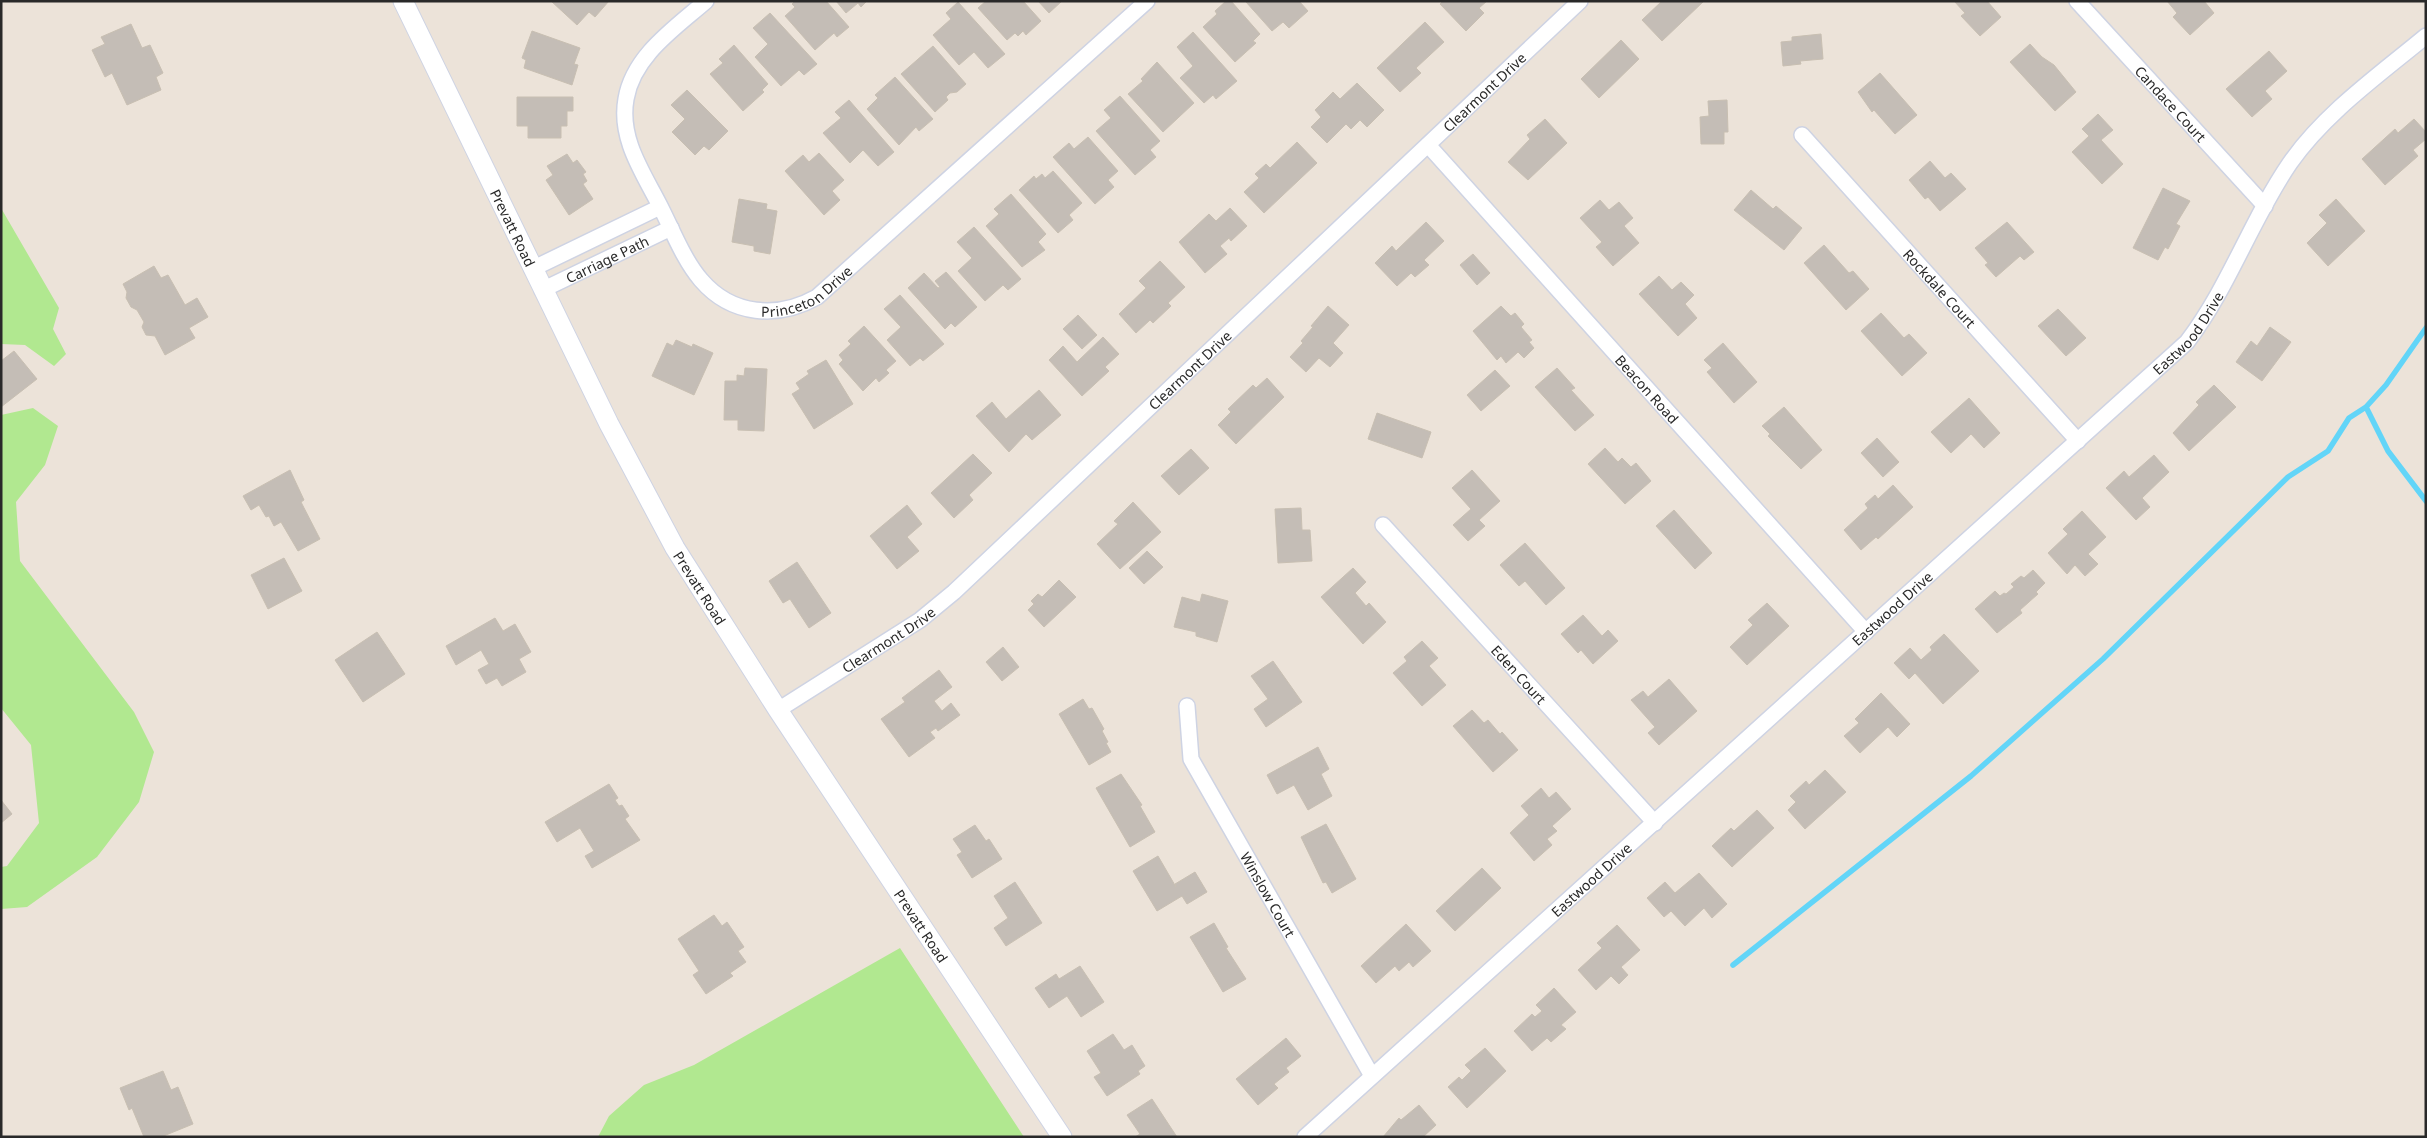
<svg xmlns="http://www.w3.org/2000/svg" width="2427" height="1138" viewBox="0 0 2427 1138" font-family="'Noto Sans',sans-serif">
<style>
.green{fill:#b1e890}
.lines{fill:none;stroke-linecap:round;stroke-linejoin:round}
.stream{stroke:#62d5f8;stroke-width:5.5}
.building{fill:#c4bdb6;stroke:#c8bfb2}
.minor-casing{stroke:#ced3e3;stroke-width:18}
.tertiary-casing{stroke:#ced3e3;stroke-width:21}
.minor{stroke:#fff;stroke-width:15}
.tertiary{stroke:#fff;stroke-width:19}
.labels{text-anchor:middle;dominant-baseline:central;stroke-width:4;stroke-linejoin:round;paint-order:stroke}
.street-label{font-size:14px;fill:#292929;stroke:#fff}
</style>
<rect width="100%" height="100%" fill="#ece3d9"/>
<path class="green" d="M1,208L59,308L53,329L66,354L54,366L25,345L1,344Z
M33,408L58,426L45,465L16,502L20,561L134,712L154,752L139,802L97,857L27,907L1,909V867L7,866L39,823L31,745L1,708V415Z
M900,948L1024,1137H598L609,1116L644,1085L694,1065Z"/>
<g class="lines">
<path class="stream" d="M2366,407L2388,451L2426,501
M1733,965L1971,776L2103,659L2288,477L2328,451L2349,418L2366,407L2386,385L2426,328"/>
</g>
<path class="building" d="M551,1H609L595,17L589,12L577,25Z
M795,1H826L849,27L837,37L834,33L815,50L785,16L795,7L792,4Z
M836,1H867L861,7L858,3L846,13Z
M986,1H1023L1041,21L1026,35L1023,31L1018,36L1015,33L1007,40L978,8Z
M1038,1H1062L1049,13Z
M1226,1H1231L1260,34L1253,41L1256,43L1235,62L1203,27L1217,14L1215,11Z
M1299,1L1308,11L1289,28L1283,22L1272,31L1246,2Z
M1443,1H1487L1479,8L1484,13L1466,31L1440,4Z
M1662,1H1704L1662,41L1642,20Z
M1954,1H1987L2001,17L1980,36L1961,16L1965,13Z
M2167,1H2204L2214,13L2190,35L2173,17L2177,13Z
M958,2L1005,54L988,68L974,52L959,65L933,35L951,19L946,13Z
M770,13L817,64L804,75L799,70L781,86L755,57L768,44L753,28Z
M1425,22L1444,42L1416,68L1421,73L1400,92L1377,68Z
M131,24L142,48L150,45L163,73L156,77L161,90L127,105L112,73L105,77L92,50L105,44L101,37Z
M532,31L580,48L574,64L578,65L572,85L524,68L526,60L522,58Z
M1193,32L1237,81L1216,99L1213,95L1204,103L1180,78L1193,66L1177,47Z
M1821,34L1823,59L1800,61L1801,64L1783,66L1781,42L1792,41V37Z
M1621,40L1639,59L1599,98L1581,79Z
M2030,44L2042,57L2054,65L2076,92L2055,111L2010,62Z
M734,45L768,84L762,90L764,92L743,111L710,74L723,63L719,59Z
M933,46L966,84L957,92L950,93L946,97L948,100L935,112L901,74Z
M2269,51L2287,71L2265,91L2272,99L2252,117L2226,89Z
M1157,62L1194,103L1163,132L1128,94L1143,81L1141,79Z
M1880,73L1917,115L1895,134L1874,110L1872,112L1858,92Z
M895,77L933,119L919,131L916,127L899,145L867,109L878,98L875,95Z
M1357,83L1384,110L1367,127L1360,120L1351,129L1346,124L1327,143L1311,127L1321,117L1315,110L1333,92L1340,99Z
M687,90L728,131L709,150L704,146L695,155L672,132L685,119L671,105Z
M1120,96L1160,141L1150,150L1156,157L1135,175L1096,131L1111,118L1104,110Z
M517,97H573V111H567V126H561V138H528V126H517Z
M849,100L894,152L878,166L863,150L850,163L823,133L841,118L835,112Z
M1727,100L1728,132H1724V144H1701L1700,117L1709,116L1708,101Z
M2098,114L2113,130L2101,140L2123,164L2102,184L2072,152L2089,136L2082,129Z
M1545,119L1567,143L1528,180L1508,162L1530,139L1527,135Z
M2414,119L2426,132V139L2413,150L2418,156L2385,185L2362,159L2395,129L2398,133Z
M1088,137L1118,171L1108,180L1114,187L1095,204L1053,157L1069,143L1074,149Z
M1297,142L1317,163L1264,213L1244,192L1259,178L1255,174L1266,164L1270,168Z
M819,153L844,180L832,191L840,200L824,215L785,171L803,155L809,162Z
M567,154L573,163L577,160L586,172L583,174L587,181L583,184L593,199L569,215L546,180L553,175L547,166Z
M1930,161L1945,178L1951,173L1966,189L1940,211L1928,197L1925,199L1909,180Z
M1053,171L1082,203L1069,215L1073,220L1058,233L1019,190L1034,176L1036,179L1042,174L1045,178Z
M2163,188L2190,201L2176,224L2180,226L2168,249L2165,247L2158,260L2133,248Z
M1751,190L1773,209L1776,206L1802,228L1784,250L1734,210Z
M1011,194L1046,234L1038,242L1045,250L1022,267L986,226L999,214L994,209Z
M739,199L767,204L766,209L777,211L770,254L754,251V246L732,242Z
M2336,199L2365,231L2328,266L2307,243L2327,223L2319,215Z
M1600,200L1609,210L1619,202L1633,218L1624,226L1639,243L1613,266L1596,247L1602,242L1580,218Z
M1230,208L1247,226L1231,241L1229,238L1220,246L1227,254L1205,273L1179,242L1209,214L1216,221Z
M1426,222L1444,241L1424,260L1429,265L1415,277L1411,273L1397,286L1375,263L1392,246L1396,251Z
M2007,222L2034,252L2024,260L2020,256L1996,277L1985,265L1988,263L1975,248Z
M974,227L1021,279L1008,290L1003,285L985,301L958,271L972,258L957,242Z
M1824,245L1849,273L1853,271L1869,289L1846,310L1804,263Z
M1473,254L1490,273L1477,285L1460,265Z
M1160,261L1185,287L1168,303L1171,306L1153,323L1150,320L1136,333L1119,314L1146,288L1139,281Z
M154,266L161,278L168,275L185,305L197,298L208,317L189,328L195,338L165,355L155,336L146,335L142,327L144,322L137,310L131,307L126,298L127,292L123,284Z
M946,272L977,307L955,327L951,323L945,329L908,288L924,273L938,288L940,287L935,281Z
M1659,276L1672,290L1681,282L1694,295L1685,304L1697,318L1678,336L1639,294Z
M900,295L944,344L923,361L920,358L910,366L887,340L901,327L884,309Z
M1328,306L1349,325L1333,343L1343,353L1330,367L1319,358L1306,372L1290,357L1303,343L1301,341L1313,327L1311,326Z
M1501,306L1511,316L1515,313L1524,324L1521,327L1532,340L1529,342L1534,348L1524,358L1518,352L1506,363L1501,356L1497,360L1473,331Z
M2058,309L2086,338L2066,356L2038,326Z
M1881,313L1904,338L1909,334L1927,353L1902,376L1861,331Z
M1078,315L1097,335L1082,349L1063,329Z
M864,326L896,361L886,370L889,373L879,382L876,378L863,391L839,364L843,360L839,355L851,344L848,341Z
M2270,327L2291,342L2262,381L2236,362L2251,341L2257,346Z
M1103,337L1119,354L1105,367L1109,371L1082,396L1049,360L1063,346L1077,362Z
M676,340L692,347L693,344L713,353L694,395L652,376L667,343L673,346Z
M1723,343L1757,382L1734,403L1707,372L1712,368L1704,360Z
M14,351L37,379L1,407V361Z
M826,360L853,404L814,429L792,394L800,389L796,383L809,374L807,371Z
M745,368L767,369L764,431L738,430V420H724L725,381H737V375L744,376Z
M1557,368L1575,388L1571,390L1594,415L1575,431L1535,387Z
M1495,370L1510,386L1481,411L1467,395Z
M1267,378L1284,397L1236,444L1218,425L1231,412L1228,409L1253,385L1256,388Z
M2214,385L2236,407L2189,451L2173,433L2199,405L2196,402Z
M1039,390L1061,415L1032,440L1026,434L1009,452L976,416L992,402L1006,419Z
M1969,398L2000,433L1984,448L1971,434L1951,453L1931,432Z
M1784,407L1822,450L1801,469L1768,436L1770,434L1762,426Z
M1377,413L1431,432L1422,458L1368,439Z
M1877,438L1899,462L1883,477L1861,453Z
M1605,448L1618,462L1622,458L1631,467L1636,463L1651,481L1625,504L1588,464Z
M1191,449L1209,468L1179,495L1161,476Z
M973,454L992,473L969,495L973,500L954,518L931,493Z
M2154,455L2169,472L2142,498L2150,507L2136,520L2106,488L2124,471L2129,477Z
M290,470L304,500L301,502L320,539L298,551L281,522L274,526L269,516L266,517L259,505L251,510L243,496Z
M1472,470L1500,501L1479,520L1485,526L1468,541L1453,525L1471,509L1452,488Z
M1893,485L1913,507L1878,539L1876,537L1861,550L1844,530L1868,508L1865,504L1875,495L1878,499Z
M1133,502L1161,532L1120,569L1097,544L1118,524L1114,521Z
M907,505L922,524L907,537L919,551L897,569L870,536Z
M1301,508L1302,530H1310L1312,561L1278,563L1275,509Z
M1674,510L1712,553L1695,569L1656,526Z
M2082,511L2106,537L2088,554L2098,564L2085,576L2075,565L2067,574L2048,553L2068,534L2063,529Z
M1525,543L1565,588L1546,605L1525,581L1519,586L1500,565Z
M1147,551L1163,567L1144,584L1129,568Z
M284,558L302,591L268,609L251,575Z
M797,562L831,613L809,628L790,599L783,603L769,581Z
M1353,568L1366,582L1355,593L1366,606L1369,603L1386,622L1363,644L1321,597Z
M2033,570L2045,583L2036,592L2038,594L2020,610L2022,613L1997,633L1975,609L1995,591L2000,596L2004,593L2006,594L2014,587L2011,584L2021,576L2024,578Z
M1059,580L1076,597L1044,627L1028,610L1034,604L1031,601L1038,594L1042,597Z
M1202,594L1228,601L1217,642L1196,636V632L1174,627L1182,597L1200,602Z
M1767,603L1789,626L1747,665L1730,647L1753,625L1748,620Z
M1583,615L1602,636L1608,630L1618,641L1593,664L1581,650L1578,653L1561,634Z
M495,618L503,631L515,624L531,652L519,659L526,672L502,686L497,678L486,684L478,670L489,664L481,650L456,665L446,646Z
M377,632L405,674L363,702L335,660Z
M1944,634L1979,671L1943,704L1915,673L1909,679L1894,663L1910,648L1921,660L1932,650L1930,647Z
M1422,641L1438,658L1429,666L1446,685L1422,706L1393,673L1407,661L1404,657Z
M1003,647L1019,667L1002,681L986,662Z
M1273,661L1302,702L1266,727L1254,709L1268,699L1251,676Z
M939,670L952,687L934,701L942,711L951,703L960,715L938,731L936,728L930,732L935,738L909,757L881,719L905,702L902,698Z
M1669,679L1697,711L1659,745L1648,733L1655,727L1631,700L1643,691L1648,697Z
M1881,693L1910,724L1897,737L1888,727L1860,753L1844,736L1859,723L1855,719Z
M1083,699L1089,709L1092,708L1104,729L1102,731L1108,742L1106,743L1111,752L1089,765L1059,714Z
M1472,710L1484,723L1488,720L1500,734L1502,732L1518,750L1493,772L1453,726Z
M1318,747L1329,769L1321,774L1332,796L1308,810L1294,785L1277,794L1267,775Z
M1825,770L1846,792L1805,829L1788,810L1796,802L1790,796L1806,781L1809,785Z
M1121,774L1142,805L1140,806L1155,832L1130,847L1096,788Z
M609,784L618,798L615,800L619,806L622,805L629,816L625,819L640,840L592,868L585,856L594,851L580,828L557,842L545,822Z
M1541,788L1549,798L1556,792L1571,809L1552,826L1557,831L1547,839L1552,845L1534,861L1510,833L1529,815L1521,806Z
M1,800L12,814L1,823Z
M1757,810L1774,828L1732,867L1712,846L1731,828L1734,831Z
M1326,824L1356,879L1332,893L1326,882L1323,883L1301,837Z
M975,825L986,841L989,839L1002,859L972,878L957,855L962,852L953,839Z
M1158,856L1176,887L1175,884L1195,872L1207,892L1187,904L1182,896L1157,911L1133,871Z
M1482,868L1501,888L1455,931L1436,911Z
M1699,873L1727,904L1712,918L1704,908L1685,926L1671,911L1664,917L1647,898L1665,882L1675,893Z
M1015,882L1042,923L1006,946L994,928L1008,918L994,896Z
M714,915L722,926L727,922L744,947L738,951L746,962L730,973L733,976L706,994L693,975L699,971L678,939Z
M1214,923L1228,947L1226,948L1246,979L1223,992L1190,937Z
M1406,924L1431,951L1413,967L1409,962L1399,971L1395,966L1376,983L1361,966Z
M1617,925L1640,950L1621,967L1628,975L1619,984L1611,976L1596,990L1578,970L1602,948L1597,943Z
M1080,966L1104,1002L1081,1017L1067,996L1049,1008L1035,988L1056,974L1059,979Z
M1554,988L1576,1012L1561,1025L1566,1029L1551,1042L1547,1038L1532,1051L1514,1031L1532,1014L1535,1017L1542,1011L1536,1005Z
M1113,1034L1124,1050L1132,1045L1145,1066L1138,1071L1140,1074L1107,1096L1094,1077L1101,1073L1087,1051Z
M1286,1038L1301,1056L1286,1068L1289,1072L1274,1084L1278,1088L1258,1105L1236,1079Z
M1485,1048L1506,1071L1467,1108L1448,1087L1459,1077L1462,1080L1471,1071L1465,1065Z
M163,1071L171,1090L178,1087L193,1124L161,1137H144L132,1108L129,1110L120,1088Z
M1152,1099L1177,1137H1135L1140,1134L1127,1115Z
M1419,1105L1436,1125L1423,1137H1383L1399,1118L1401,1120Z"/>
<g class="lines">
<g class="minor-casing">
<g id="minor">
<path id="s1" d="M706,1C675,28 633,56 626,99C619,138 642,171 659,204C672,229 683,259 701,280C732,316 778,319 817,297L1147,1"/>
<path id="s2" d="M2077,1L2265,206"/>
<path id="s3" d="M1802,135L2078,441"/>
<path id="s4" d="M1428,145L1866,632"/>
<path d="M532,269L660,207"/>
<path id="s5" d="M542,290L671,228"/>
<path id="s6" d="M1383,525L1655,823"/>
<path id="s7" d="M1187,706L1191,759L1372,1076"/>
<path id="s8" d="M778,710L920,620L954,592L1580,1"/>
<path id="s9" d="M1305,1137L2187,342C2229,287 2251,220 2290,163C2325,113 2379,75 2426,36"/>
</g>
</g>
<g class="tertiary-casing">
<g id="tertiary">
<path id="s10" d="M403,1L609,424L675,548L778,710L1062,1137"/>
</g>
</g>
<use href="#minor" class="minor"/>
<use href="#tertiary" class="tertiary"/>
</g>
<g class="labels">
<g class="street-label">
<text stroke="none"><textPath href="#s8" startOffset="941">Clearmont Drive</textPath></text>
<text stroke="none"><textPath href="#s2" startOffset="139">Candace Court</textPath></text>
<text stroke="none"><textPath href="#s10" startOffset="252">Prevatt Road</textPath></text>
<text stroke="none"><textPath href="#s5" startOffset="72">Carriage Path</textPath></text>
<text stroke="none"><textPath href="#s1" startOffset="449">Princeton Drive</textPath></text>
<text stroke="none"><textPath href="#s3" startOffset="206">Rockdale Court</textPath></text>
<text stroke="none"><textPath href="#s9" startOffset="1195">Eastwood Drive</textPath></text>
<text stroke="none"><textPath href="#s8" startOffset="536">Clearmont Drive</textPath></text>
<text stroke="none"><textPath href="#s4" startOffset="328">Beacon Road</textPath></text>
<text stroke="none"><textPath href="#s10" startOffset="658">Prevatt Road</textPath></text>
<text stroke="none"><textPath href="#s9" startOffset="790">Eastwood Drive</textPath></text>
<text stroke="none"><textPath href="#s8" startOffset="131">Clearmont Drive</textPath></text>
<text stroke="none"><textPath href="#s6" startOffset="202">Eden Court</textPath></text>
<text stroke="none"><textPath href="#s9" startOffset="385">Eastwood Drive</textPath></text>
<text stroke="none"><textPath href="#s7" startOffset="209">Winslow Court</textPath></text>
<text stroke="none"><textPath href="#s10" startOffset="1062">Prevatt Road</textPath></text>
</g>
</g>
<rect width="2427" height="1138" fill="none" stroke="#292929" stroke-width="5"/>
</svg>
